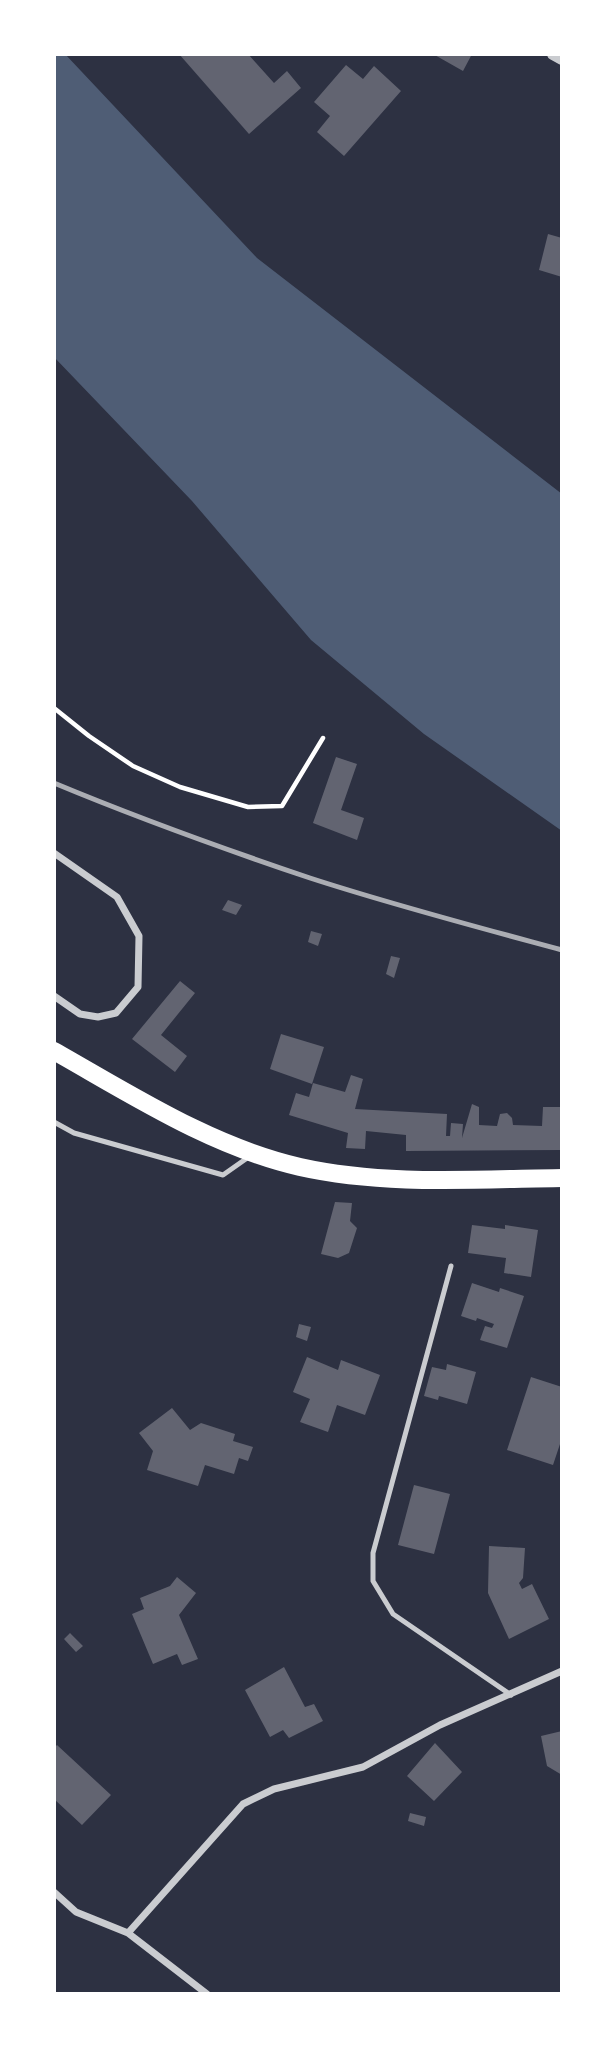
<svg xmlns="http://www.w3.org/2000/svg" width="616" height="2048" viewBox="0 0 616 2048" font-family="Ubuntu,sans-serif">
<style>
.water{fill:#4f5d75}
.building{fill:#626471}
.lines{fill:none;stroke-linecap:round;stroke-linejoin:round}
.path{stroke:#fff;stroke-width:4.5}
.service{stroke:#caccd0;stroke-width:5}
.minor{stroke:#caccd0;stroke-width:7}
.tertiary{stroke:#caccd0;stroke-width:12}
.primary{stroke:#fff;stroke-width:18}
.rail{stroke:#abadb3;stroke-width:5}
</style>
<rect width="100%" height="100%" fill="#2d3142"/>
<path class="water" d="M54,54H65L257,258L562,494V831L424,734L311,640L192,501L54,357Z"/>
<path class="building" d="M179,54H248L274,83L287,71L301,88L249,134Z
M433,54H472L463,71Z
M346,65L363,79L374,66L401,91L344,156L317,132L330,116L314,102Z
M548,234L562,238V277L539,270Z
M336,757L357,764L341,810L364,818L357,840L313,823Z
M228,900L242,905L236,915L222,910Z
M311,931L322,934L318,946L308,942Z
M391,956L400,958L394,978L386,974Z
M180,981L195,993L161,1035L187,1056L175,1072L132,1039Z
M281,1034L324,1047L312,1084L270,1069Z
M351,1075L363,1079L355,1109L447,1114L446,1136H450L451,1123L463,1124L462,1138L472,1104L479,1107V1125L497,1126L500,1114L507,1113L512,1118L513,1125L542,1126L543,1107H562V1150L406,1151V1135L366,1131L365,1149L346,1148L348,1133L289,1115L296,1093L309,1097L313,1083L345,1092Z
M335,1202L352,1203L350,1221L357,1228L349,1253L338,1258L321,1254Z
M472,1225L505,1229V1225L538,1230L531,1277L504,1273L506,1258L468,1253Z
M472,1283L499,1292L500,1288L524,1296L507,1348L480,1340L485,1326L492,1328L494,1324L477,1318L476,1321L461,1316Z
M299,1324L311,1327L307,1341L296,1337Z
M307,1357L338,1370L341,1360L380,1375L365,1415L337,1405L328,1432L300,1422L310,1399L293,1392Z
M447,1364L476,1372L467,1404L439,1396L438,1400L424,1396L432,1367L446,1370Z
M531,1377L562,1387V1438L553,1465L507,1450Z
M172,1408L190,1430L201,1423L235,1434L233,1441L253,1447L248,1461L239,1458L234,1474L205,1465L198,1486L147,1470L153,1451L139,1433Z
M414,1485L450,1494L434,1554L398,1545Z
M489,1546L525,1548L523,1578L519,1583L522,1589L532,1584L549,1619L509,1639L488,1593Z
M177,1577L196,1593L179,1615L198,1659L182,1665L177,1654L153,1664L132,1614L144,1609L140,1598L170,1586Z
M70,1633L83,1646L76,1652L64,1639Z
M284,1667L305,1707L314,1704L323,1721L289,1738L283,1730L270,1737L245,1690Z
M562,1731V1775L547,1766L541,1736Z
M435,1743L462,1772L434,1801L407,1776Z
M57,1745L111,1795L82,1825L54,1799V1748Z
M410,1813L426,1817L424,1826L408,1821Z"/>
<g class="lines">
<path class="path" d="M54,708L89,736L133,766L180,787L248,807L282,806L323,738"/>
<path class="service" d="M54,1122L74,1133L223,1175L250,1156
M451,1266L373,1553V1581L393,1614L511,1695"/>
<path class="minor" d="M54,853L117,897L139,936L138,987L116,1013L98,1017L80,1014L54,996
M54,1892L76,1912L128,1933L207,1994
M128,1933L243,1804L274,1789L363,1767L440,1725L562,1671"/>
<path class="tertiary" d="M553,54L562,59"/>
<path class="primary" d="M54,1051C132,1095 212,1147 300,1167C385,1186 476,1179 562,1178"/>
<path class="rail" d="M54,783C138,818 224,849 310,878C393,905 477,927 562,950"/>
</g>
<rect width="616" height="2048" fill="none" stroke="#ffffff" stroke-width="112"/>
</svg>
